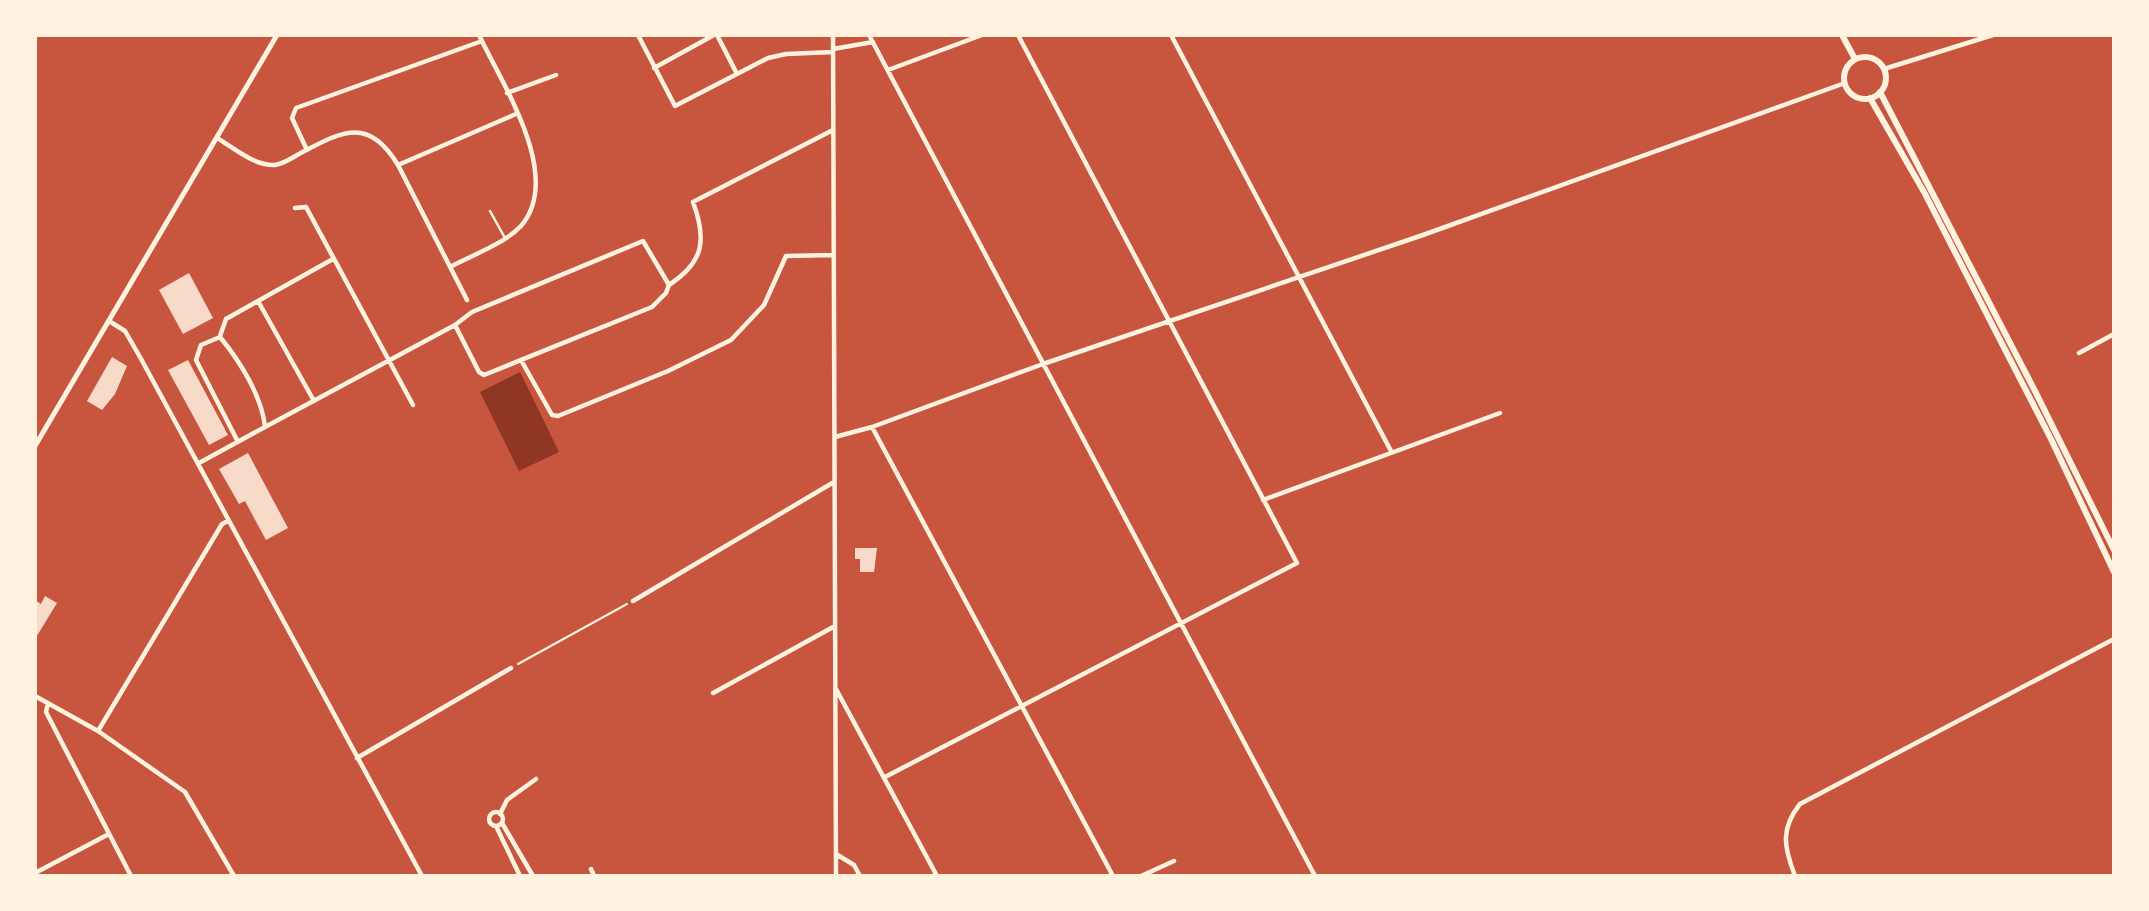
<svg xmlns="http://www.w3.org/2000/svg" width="2149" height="911" viewBox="0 0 2149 911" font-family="'Work Sans',sans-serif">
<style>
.water{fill:#8f3625}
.building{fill:#f7dbc8}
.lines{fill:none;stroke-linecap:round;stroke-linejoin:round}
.path{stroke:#fff3e0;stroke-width:2}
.service{stroke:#fff3e0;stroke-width:2.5}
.minor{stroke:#fff3e0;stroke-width:4.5}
.tertiary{stroke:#fff3e0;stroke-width:5}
.secondary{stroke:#fff3e0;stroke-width:6}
</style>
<rect width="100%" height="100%" fill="#c8553d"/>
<path class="water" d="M520,372L559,452L519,471L480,392Z"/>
<path class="building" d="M189,273L213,318L183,334L159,290Z
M112,357L127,366L115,394L102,410L87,401Z
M188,360L228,435L209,445L168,370Z
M248,453L288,528L266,540L245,501L239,504L219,469Z
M855,548H877L874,572H860V559H855Z
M45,596L57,603L35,639V600L41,604Z"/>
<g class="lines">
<path class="path" d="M518,664L627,604"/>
<path class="service" d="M490,211L505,238"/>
<path class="minor" d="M638,35L675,106L768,58L786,54L833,52
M717,35L737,74
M833,35L836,876
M869,35L1315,876
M1171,35L1391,451
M833,49L873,42
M654,68L714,35
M1884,69L1993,35
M888,70L982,35
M507,93L556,75
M217,138C234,148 254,166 275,165C283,164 292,158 299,154C341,132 368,115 398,165L467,300
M307,150L292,118L296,108L482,41
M398,165L516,114
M295,208L306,207L413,405
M450,267C472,255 504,244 521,226C564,176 502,84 479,35
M109,321L125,331L140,357L422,876
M455,325L479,372L484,375L652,307L666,293L669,285C704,262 707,240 693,202L833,130
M220,336L226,319L258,301
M2079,353L2114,334
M521,360L552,415L558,416L668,371L731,340L764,305L786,256L833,255
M314,401L258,301L333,259
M265,427L455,325L472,312L643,241L669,285
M872,427L1113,876
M835,437L872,427L1043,364L1423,235L1845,83
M199,463C221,451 243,439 265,427C262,396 239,360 220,337L201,345L196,360L238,442
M1263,500L1500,413
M633,601L834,482
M836,689L937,876
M713,693L835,626
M35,696L98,731L185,792L234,876
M48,703L46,712L131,876
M98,731L222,524L228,521
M357,758L511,668
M885,777L1297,563L1018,35
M489 819a7 7 0 1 1 14 0a7 7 0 1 1-14 0Z
M500,814L507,800L536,779
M502,823L533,876
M496,826L520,876
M836,854L854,865L860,876
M591,869L594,876
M35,873L109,834
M1141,876L1174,861
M1795,876C1784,847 1780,829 1800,804L2114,639"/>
<path class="tertiary" d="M35,446L277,35"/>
<path class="secondary" d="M1842,35L1855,59
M1844 78a21 21 0 1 1 42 0a21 21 0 1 1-42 0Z
M1880,92L2035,391L2114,550
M1870,98L1924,192L2051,439L2114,572"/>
</g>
<rect width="2149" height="911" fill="none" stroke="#fff3e0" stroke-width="74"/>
</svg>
